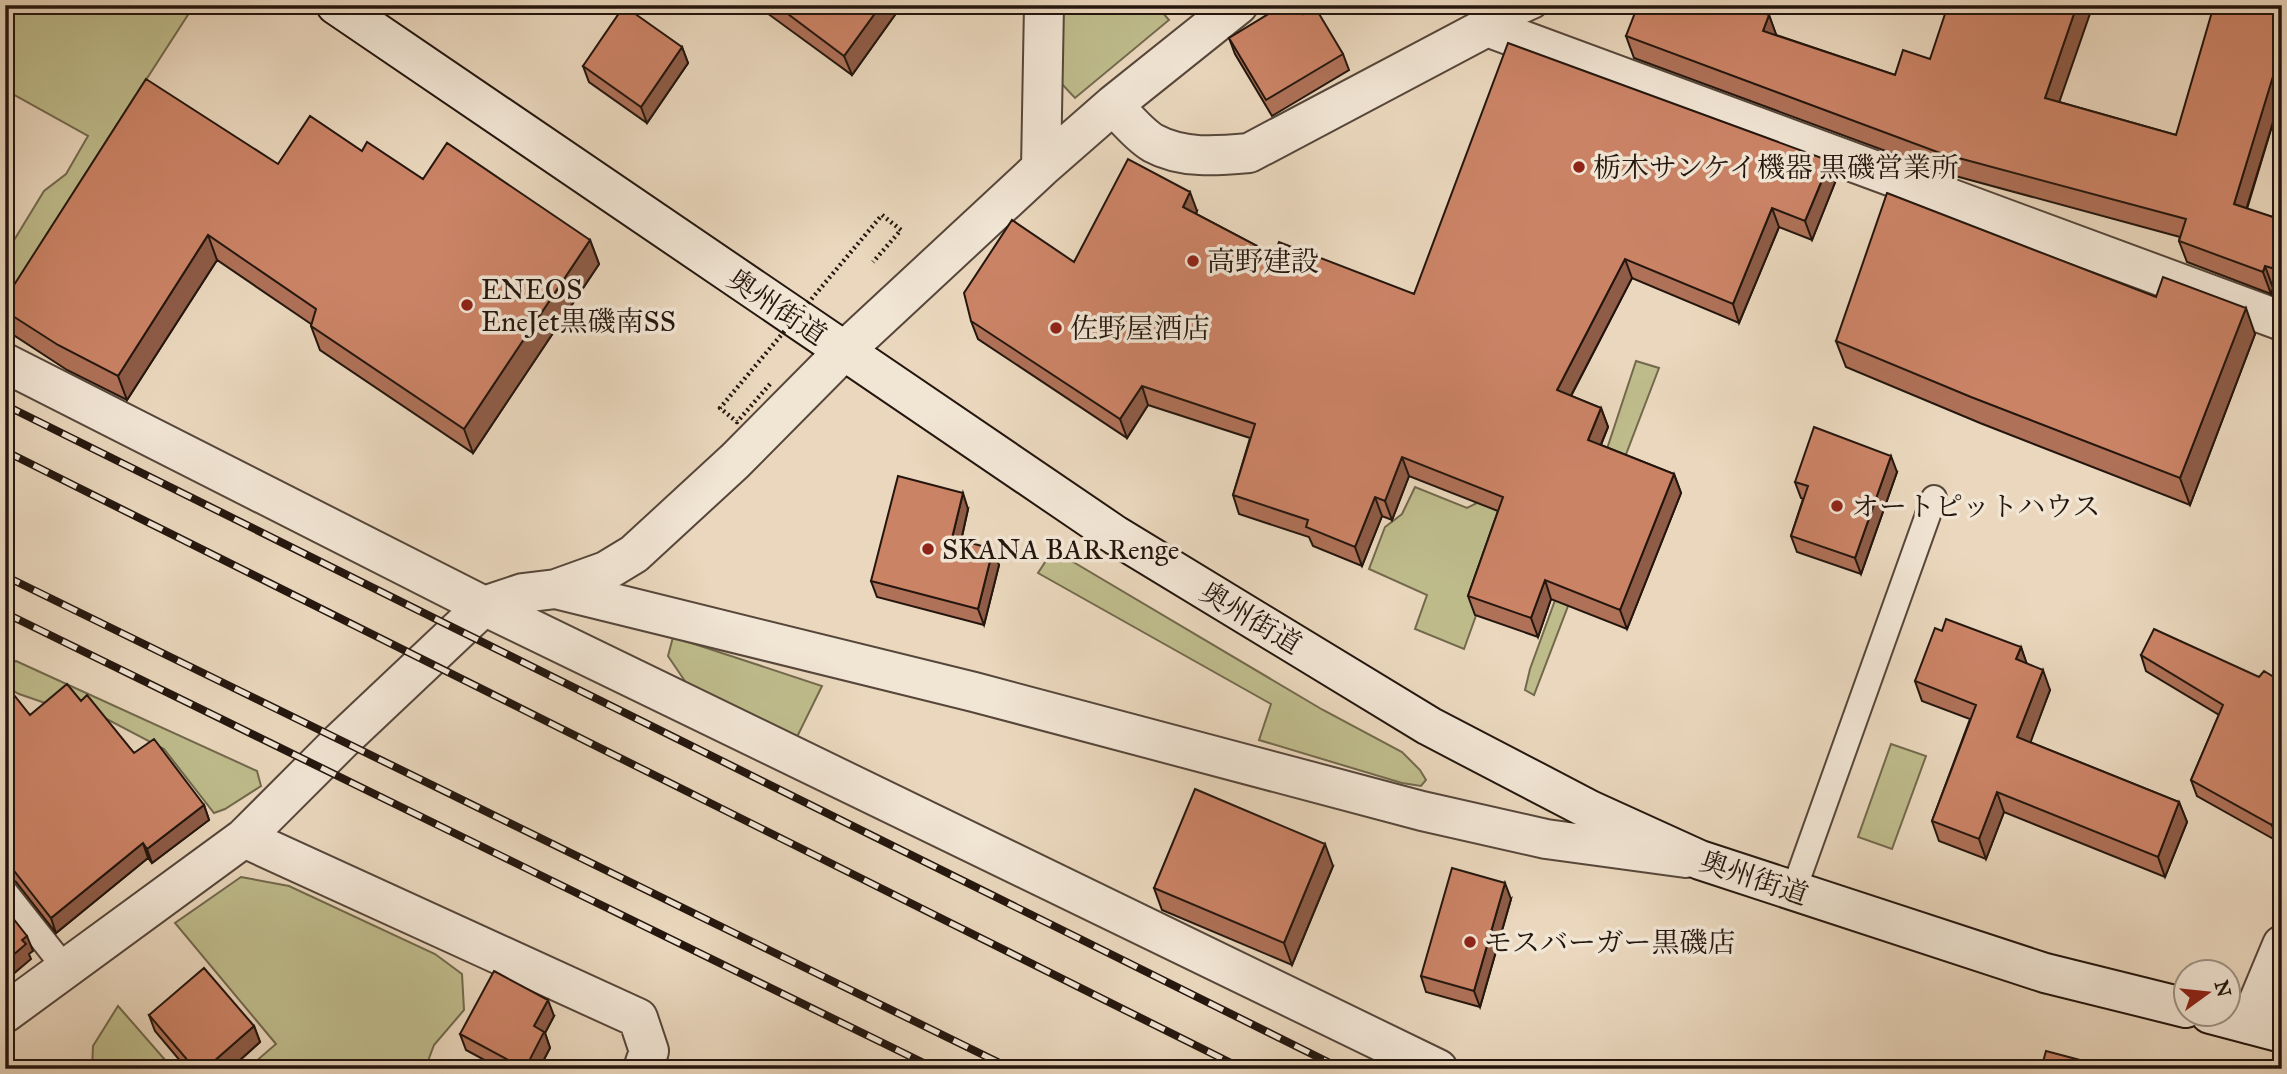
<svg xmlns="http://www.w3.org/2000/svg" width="2287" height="1074" viewBox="0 0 2287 1074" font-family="'IM FELL Great Primer','Noto Serif JP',serif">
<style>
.green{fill:#bfbc8c;stroke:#72694d;stroke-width:2}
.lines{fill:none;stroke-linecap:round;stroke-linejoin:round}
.lane-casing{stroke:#56463a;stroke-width:28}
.street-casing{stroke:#56463a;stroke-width:42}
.secondary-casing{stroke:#24160e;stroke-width:42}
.lane{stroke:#f1e5d4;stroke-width:24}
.street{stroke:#f1e5d4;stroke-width:38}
.secondary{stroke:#f1e5d4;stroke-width:38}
.rail-casing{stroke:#24160e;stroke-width:8}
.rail{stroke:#f1e5d4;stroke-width:5;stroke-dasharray:16;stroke-linecap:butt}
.path-bridge{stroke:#24160e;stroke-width:4.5;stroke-dasharray:2 3.5;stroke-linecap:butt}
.wall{fill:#af7158;stroke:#24160e;stroke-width:2}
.shaded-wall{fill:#8e5c47;stroke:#24160e;stroke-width:2}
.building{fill:#cb8366;stroke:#24160e;stroke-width:2}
.poi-dot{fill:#8f2418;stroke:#f1e5d4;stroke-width:2.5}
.labels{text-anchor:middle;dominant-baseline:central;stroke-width:7;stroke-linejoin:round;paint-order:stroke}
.poi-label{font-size:28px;fill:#24160e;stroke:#f1e5d4;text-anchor:start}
.street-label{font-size:28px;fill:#24160e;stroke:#f1e5d4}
</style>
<rect width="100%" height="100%" fill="#ead7bd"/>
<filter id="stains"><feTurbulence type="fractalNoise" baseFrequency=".00286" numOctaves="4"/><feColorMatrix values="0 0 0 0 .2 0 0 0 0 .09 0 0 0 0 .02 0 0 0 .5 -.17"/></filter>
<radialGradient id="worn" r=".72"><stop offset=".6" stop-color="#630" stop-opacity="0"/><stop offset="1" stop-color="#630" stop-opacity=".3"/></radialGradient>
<path class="green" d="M5,5H190L193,7L104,145L5,309V255L44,191L66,174L88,136L7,91L5,92Z
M1063,5H1156L1169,20L1075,98L1060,82Z
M1636,361L1659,368L1534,695L1525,690L1530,669L1581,529L1519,496L1464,649L1415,629L1427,595L1369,569L1385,527L1402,514L1415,487L1467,508L1489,497L1601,467Z
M1053,550L1323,710L1402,752L1420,770L1426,780L1421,786L1402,783L1259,740L1271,704L1038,573Z
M673,637L822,686L795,741L691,690L668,656Z
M16,661L257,771L261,786L225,809L214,813L164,749L63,696L45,703L19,694L5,686V669Z
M1891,744L1926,756L1892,849L1858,837Z
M241,877L289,886L435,954L462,974L464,1010L434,1045L425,1069H247L276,1044L175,923Z
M118,1006L173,1069H92L93,1046Z"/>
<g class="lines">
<g class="lane-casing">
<path id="lane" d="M1487,27L1535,5
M5,892L65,968
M1793,892L1934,498"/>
</g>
<g class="street-casing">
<path id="street" d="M1113,105C1125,117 1138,134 1153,143C1182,159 1217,156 1249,153L1487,27L2282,321
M1041,168L1044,5
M5,363L484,606L1438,1069
M556,589L974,692L1422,811L1546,839L1686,858
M244,838L638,1018L649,1051L643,1069
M5,1013L244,838L341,741L484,606L523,593L556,589L606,571L634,554L735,461L843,352L1041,168L1113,105L1238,5
M2249,1024L2282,945"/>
</g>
<g class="secondary-casing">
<path id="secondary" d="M336,5L1115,535L1429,726L1590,810L1700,860L2045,973L2186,1008
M2210,1014L2282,1033"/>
</g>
<use href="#lane" class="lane"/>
<use href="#street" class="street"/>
<use href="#secondary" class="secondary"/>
<g class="rail-casing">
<path id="rail" d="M5,405L1342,1069
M5,451L1243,1069
M5,576L1012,1069
M5,613L936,1069"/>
</g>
<use href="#rail" class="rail"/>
<path class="path-bridge" d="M770,384L737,422L720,408L882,215L901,230L873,262"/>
</g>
<path class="wall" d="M756,5H902L852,75Z
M2282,5V93L2247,209L2282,220V291L2273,288L2271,294L2187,262L2179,241L2180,237L1948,174L1634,58L1626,36L1769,15L1776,35L1895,75L1930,59L2059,102L2176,135Z
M1303,14L1343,54L1349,70L1272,116L1235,54L1229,38Z
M682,47L688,63L647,123L589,82L583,66Z
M362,151L423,179L590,240L599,264L473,453L320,350L311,326V324L217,260L127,400L67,370L9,332L5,322V299L278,164Z
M1836,180L1812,240L1779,227L1739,323L1632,278L1571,396L1601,408L1608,427L1601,445L1674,474L1681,493L1627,629L1551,599L1538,637L1475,615L1468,596L1498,511L1409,476L1392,520L1382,516L1362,566L1313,546L1309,537L1239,514L1233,495L1250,438L1148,405L1127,438L978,339L971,321L1074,262L1197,211L1196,214L1274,255L1414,294Z
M2156,297L2255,334L2190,505L1980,423L1846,367L1836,341Z
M1897,472L1861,574L1797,552L1791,536L1803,499L1801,498L1795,482Z
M968,509L961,541L999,565L984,625L877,597L871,581Z
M1942,631L2021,647L2026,663L2050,690L2030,742L2179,802L2187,822L2165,877L2004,812L1986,859L1939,841L1932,821L1970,719L1922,701L1915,681Z
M2141,655L2282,682V832L2277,841L2197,796L2191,780L2219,715L2146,671Z
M5,693L30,715L81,701L134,753L204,805L209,820L152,863L148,858L56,933L16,882L10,878H5Z
M1333,866L1292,965L1162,910L1154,888Z
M1511,899L1480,1007L1426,992L1421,976Z
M149,1015L254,1026L260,1042L230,1069H187L155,1031Z
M554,1016L545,1033L550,1048L539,1069H501L466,1050L460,1034Z"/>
<path class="shaded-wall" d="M881,5H902L852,75L844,56Z
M2077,5H2093L2053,120L2045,98Z
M1769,15L1777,37L1763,31Z
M682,47L688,63L647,123L641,107Z
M2281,47L2282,93L2241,226L2234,204Z
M1830,161L1836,180L1812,240L1805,221Z
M1190,192L1197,211L1190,226L1183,207Z
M1772,208L1779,227L1739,323L1733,304Z
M208,235L217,260L127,400L118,376Z
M590,240L599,264L473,453L464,429Z
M1625,259L1632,278L1564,409L1557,390Z
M2265,266L2273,288L2271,294L2263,272Z
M2246,308L2255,334L2190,505L2180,478Z
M1142,386L1148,405L1127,438L1120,419Z
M1601,408L1608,427L1595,459L1588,440Z
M1891,456L1897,472L1861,574L1855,558Z
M1402,457L1409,476L1392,520L1385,501Z
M1674,474L1681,493L1627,629L1620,610Z
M963,493L968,509L958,554L952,538Z
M1375,497L1382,516L1362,566L1355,547Z
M993,549L999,565L984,625L978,609Z
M1545,580L1551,599L1538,637L1531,618Z
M2021,647L2028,667L2016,659Z
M2043,670L2050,690L2025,757L2017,737Z
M1997,792L2004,812L1986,859L1979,839Z
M2179,802L2187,822L2165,877L2158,857Z
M2282,803V832L2277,841L2272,825Z
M204,805L209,820L152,863L147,849Z
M143,843L148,858L56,933L51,918Z
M1325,844L1333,866L1292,965L1284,943Z
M1505,883L1511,899L1480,1007L1474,991Z
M27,936L33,951L29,954L31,959L5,981V962L22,940Z
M548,1000L554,1016L545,1033L550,1048L539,1069H525L534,1026Z
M254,1026L260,1042L230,1069H205Z"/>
<path class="building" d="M776,5H881L844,56Z
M1283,5H1298L1303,14L1315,7L1343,54L1266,100L1229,38Z
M1638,5H1743L1769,15L1763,31L1895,75L1903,50L1930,59L1948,5H2077L2045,98L2176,135L2214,5H2282V47L2234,204L2282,220V271L2265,266L2263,272L2179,241L2186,219L1940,153L1626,36Z
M624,6L682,47L641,107L583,66Z
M1508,43L1830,161L1805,221L1772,208L1733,304L1625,259L1557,390L1601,408L1588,440L1674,474L1620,610L1545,580L1531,618L1468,596L1503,497L1402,457L1385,501L1375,497L1355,547L1306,527L1308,520L1233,495L1255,424L1142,386L1120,419L971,321L964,293L1012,220L1074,262L1128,159L1190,192L1183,207L1274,255L1279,242L1414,294Z
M146,79L278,164L310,116L362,151L367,142L423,179L447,143L590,240L464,429L311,326L316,309L208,235L118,376L58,345L5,311V299Z
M1887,193L2156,297L2163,277L2246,308L2180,478L1971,397L1836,341Z
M1814,427L1891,456L1855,558L1791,536L1808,486L1795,482Z
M898,476L963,493L952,538L993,549L978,609L871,581Z
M1946,619L2021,647L2016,659L2043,670L2017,737L2179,802L2158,857L1997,792L1979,839L1932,821L1976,705L1915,681L1935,628L1942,631Z
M2154,629L2259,677L2264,671L2282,682V803L2272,825L2191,780L2223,705L2141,655Z
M67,684L81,701L87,695L134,753L154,739L204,805L147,849L143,843L51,918L11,867L5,864V693L10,690L30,715Z
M1195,789L1325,844L1284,943L1154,888Z
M1452,868L1505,883L1474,991L1421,976Z
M5,908L27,936L22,940L26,944L5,962Z
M204,968L254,1026L205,1069H195L149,1015Z
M494,971L548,1000L534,1026L544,1032L525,1069L460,1034Z
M2046,1051L2114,1069H2041Z"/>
<g class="poi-dot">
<circle cx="1579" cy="167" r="7"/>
<circle cx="1193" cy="261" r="7"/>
<circle cx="467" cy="305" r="7"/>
<circle cx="1056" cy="328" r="7"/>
<circle cx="1837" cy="506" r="7"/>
<circle cx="928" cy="549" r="7"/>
<circle cx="1470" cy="942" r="7"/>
</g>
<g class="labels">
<g class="poi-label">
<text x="1593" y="167">栃木サンケイ機器 黒磯営業所</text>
<text x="1207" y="261">高野建設</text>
<text x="481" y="289">ENEOS<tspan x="481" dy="32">EneJet黒磯南SS</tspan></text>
<text x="1070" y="328">佐野屋酒店</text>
<text x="1851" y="506">オートピットハウス</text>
<text x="942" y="549">SKANA BAR Renge</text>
<text x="1484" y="942">モスバーガー黒磯店</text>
</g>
<g class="street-label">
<text transform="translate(777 307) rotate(34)">奥州街道</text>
<text transform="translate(1251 618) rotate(31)">奥州街道</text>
<text transform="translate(1754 878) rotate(19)">奥州街道</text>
</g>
</g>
<rect width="2287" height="1074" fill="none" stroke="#ead7bd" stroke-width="28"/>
<rect x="7" y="7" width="2273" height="1060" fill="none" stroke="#24160e" stroke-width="3.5"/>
<rect x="14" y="14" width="2259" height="1046" fill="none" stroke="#24160e" stroke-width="2"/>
<g transform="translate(2207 993) rotate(75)"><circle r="33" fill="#f1e5d4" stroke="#9f9285" stroke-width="2"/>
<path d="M0-5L12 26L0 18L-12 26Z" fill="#8f2418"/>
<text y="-10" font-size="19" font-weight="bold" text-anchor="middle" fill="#24160e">N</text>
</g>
<rect width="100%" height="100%" filter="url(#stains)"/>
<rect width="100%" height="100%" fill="url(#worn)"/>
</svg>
